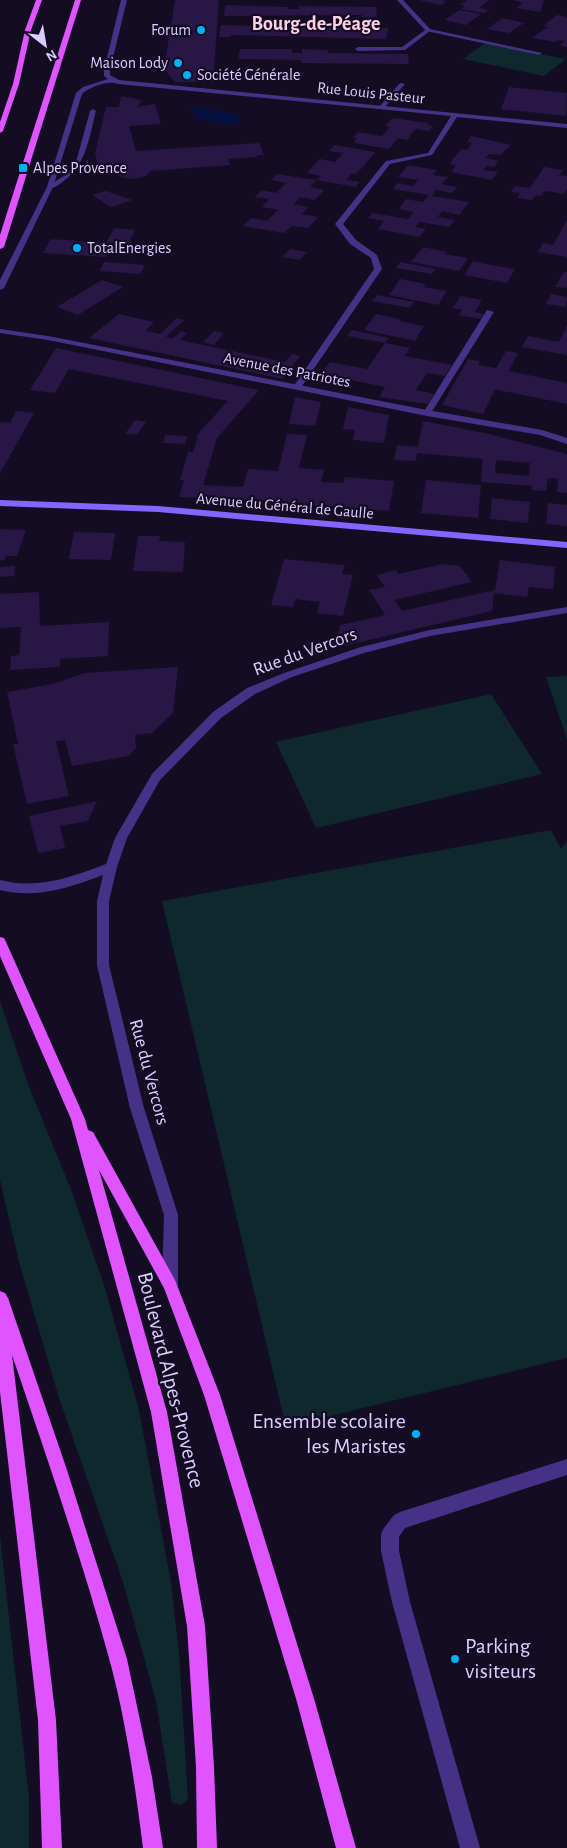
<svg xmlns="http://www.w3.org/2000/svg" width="567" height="1848" viewBox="0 0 567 1848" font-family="'Alegreya Sans',sans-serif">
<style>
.green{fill:#0e282d}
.water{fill:#051042}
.building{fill:#281645;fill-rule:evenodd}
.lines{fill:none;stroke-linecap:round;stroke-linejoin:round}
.service{fill:#453286;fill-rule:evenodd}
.minor{fill:#453286;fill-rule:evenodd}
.tertiary{fill:#453286;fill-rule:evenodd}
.secondary{fill:#8564ff;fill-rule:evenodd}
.primary{fill:#df54ff;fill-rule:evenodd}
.poi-dot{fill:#00b1f8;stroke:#140c23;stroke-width:2}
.labels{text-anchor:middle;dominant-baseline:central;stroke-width:4.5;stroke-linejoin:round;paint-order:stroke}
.far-poi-label{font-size:16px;fill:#dccdff;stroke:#140c23;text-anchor:start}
.far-street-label{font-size:16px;fill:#dccdff;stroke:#140c23}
.street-label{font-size:19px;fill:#dccdff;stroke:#140c23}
.far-district-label{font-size:20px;font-weight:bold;fill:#ffcfe5;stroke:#140c23}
.near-street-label{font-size:22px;fill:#dccdff;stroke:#140c23}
.near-poi-label{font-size:22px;fill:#dccdff;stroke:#140c23;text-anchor:end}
</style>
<rect width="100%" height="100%" fill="#140c23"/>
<path class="green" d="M485,43L566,59L544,76L463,59Z
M567,676V739L546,677Z
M491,694L542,774L316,828L276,742Z
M551,830L561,849L567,841V1358L286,1427L162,901Z
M0,1001L28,1084L72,1192L105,1288L139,1410L171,1582L179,1653L188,1799L181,1805L172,1803L156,1701L123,1582L59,1398L19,1262L0,1180Z
M0,1536L29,1798V1848H0Z"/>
<path class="water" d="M191,108C208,108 224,111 240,116L242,122C227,129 214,119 198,119L197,115L189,110Z"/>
<path class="building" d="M175,0H219L213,82H175L164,69Z
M419,0H442L446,2L441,5Z
M467,0H490L479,8L489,10L484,13L461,9L465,6L460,5Z
M513,0H544L540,12L516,8L523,3Z
M225,5L288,7L287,9H299V6L376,7L377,17H362V15L224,16Z
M460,10L481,14L466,25L444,20Z
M557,15L567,17V47L560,45L565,41L559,40L555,42L532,38L548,27L543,26Z
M502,18L524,23L509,33L487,29Z
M221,25L285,27V30H295V27L388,28L386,39L231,35V37H219Z
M240,49H292V53H302V49L328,50V53L408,54L409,64L301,63V60L238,59Z
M509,87L567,93L566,116L501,109Z
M121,96L142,100L137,107L155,104L161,124L129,126L136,151L259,143L264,155H256L257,157L228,159L230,165L150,171L147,175L137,179L123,178L115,173L100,175L95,153L106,107H119Z
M393,118L428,123L427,125L433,126L429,131L415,129L407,140L398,138L389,149L354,143L357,138H353L358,132L382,136L390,127L385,126Z
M471,136L511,145L500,155L489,154L486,158L499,161L494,167L486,166L484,170L498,172L492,180L451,172L456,165L449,164L461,149L467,150L471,144L472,143L467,142Z
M334,145L375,152L362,168L355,174H351L346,180L360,182L356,187L316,180L321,176L307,173L320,159L335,162L339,158L343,153L329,151Z
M408,165L437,170L433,175L448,177L441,184L457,187L452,193L436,190L432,196L469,202L459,215L442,211L438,217L455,220L449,227L420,222L415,227L426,229L419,237L378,229L384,221L368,218L372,213L408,219L414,212L399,209L406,199L423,202L429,195L393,189L397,183L413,186L418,180L398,177Z
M544,167L563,170L559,175L567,176V189L564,194L545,191L541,196L536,195L532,200L517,198L520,193L511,192L515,186L530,188Z
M277,174L316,180L310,187L324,190L315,200L300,197L294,204L308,207L302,214L318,217L308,228L292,226L284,233L243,226L251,218L267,221L278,210L262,207L269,199L255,197L262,190L276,193L286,183L271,180Z
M106,191L132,200L111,207L92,195Z
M567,220V257L538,252L543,243L553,245Z
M114,228L135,230L122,255L107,253L106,257L43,253L51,239L106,243Z
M423,247L447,252L445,254L468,258L459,271L411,262Z
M290,249L307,252L300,260L282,257Z
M473,261L491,265L515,269L507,283L464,275Z
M104,262L145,265L140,274L100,271Z
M400,262L436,269L432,274L396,268Z
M564,272H567V288L555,287Z
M400,279L426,284L424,287L447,291L438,305L389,295Z
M102,280L123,287L78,315L57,307Z
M551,294L567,297L566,307L546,304Z
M377,295L414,302L410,308L372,301Z
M460,296L482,300L475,312L484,314L480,319L459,315L462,310L453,308Z
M119,314L154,322L145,331L160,334L177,318L184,320L166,337L173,338L181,331L187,333L180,340L285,362L292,354L300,356L283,379L89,338Z
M376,314L400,319L399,321L424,326L415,341L364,330Z
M567,325V355L522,347L528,336L559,342Z
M352,330L389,338L385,343L347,336Z
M214,331L224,333L214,345L203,342Z
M385,343L410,348L405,356L452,365L445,376L427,373L416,390L434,394L428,404L379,397L385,387L321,374L330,362L367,369Z
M56,348L259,390L217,438L203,485L243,487L248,469L278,471L287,434L307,435L299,468L324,470L321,482L343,483L345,477L394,481L389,511L270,501L179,497L184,480H180L188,452H193L198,437H195L228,401L69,369L55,393L30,390Z
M506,351L518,353L509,371L567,383V404L498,390L494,391L483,414L442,405L468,359L480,361L478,365L496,368Z
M295,397L321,402L315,426L289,424Z
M348,407L389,415L384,443L353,440L355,430L343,429Z
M16,411L34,413L0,473V422L10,423Z
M135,420L146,422L137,434H125Z
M423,421L485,433L567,454V493L557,492L558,479L548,478L546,491L531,490L532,486L481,482L483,459L417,453L416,461L394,460L397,445L418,447ZM496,460L530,463L529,476L495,473Z
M165,435L187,436L185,444L163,443Z
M426,480L481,485L478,518L421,513Z
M492,498L530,502L528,523L490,519Z
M548,503L567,505V526L546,524Z
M0,529L26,530L17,556H6L4,561L0,560Z
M74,532L115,533L111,560L69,559Z
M138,536H160L159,541L185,542L183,572L133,571Z
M284,559L345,565L342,574L353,575L343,616L317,613L320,602L295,599L293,607L271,605Z
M500,560L555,567L553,589L529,587L527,597L494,593L492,611L335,648L340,625L385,615L369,590L385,587L377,575L396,570L398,574L443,564L460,566L472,582L394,600L402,611L495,590Z
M15,566L14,576L0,577V567Z
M39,592L40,626L109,622L108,656L60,659V667L10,670L11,656L19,655L21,627L0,628V594Z
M178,667L173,713L152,733L135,735L136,748L129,756L72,766L65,740L56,741L69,796L27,804L13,744H18L7,692L53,684L84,673Z
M97,801L88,821L60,826L65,848L38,853L29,816Z"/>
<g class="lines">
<path class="service" d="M428,28L430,31L405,50L358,51L355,49L358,47H402Z
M400,83L405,84L384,108H380V106Z
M93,109L96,111C89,138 86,167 61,183C57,186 53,189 48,188V186L67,174L76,162L90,111Z
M487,310L494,312L431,413L424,415L423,413Z
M567,1459V1475L405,1528L399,1537V1551L410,1602L480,1848H460L392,1602L381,1551V1534L384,1528L394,1515L400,1512Z"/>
<path class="minor" d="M121,0H127L110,70V75L119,80L567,124V128L457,117L432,155L390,164L343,224L356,240L377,255L382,269L300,389H294L293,387L374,269L371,258L350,244L335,224L386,161L428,153L451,116L118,84C108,80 90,87 82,94L53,187L4,288L0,290V280L47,187L76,93L83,87L108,79L104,76V70Z
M397,0H403L430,29L542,53L539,55L426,31Z
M567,607V613L430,636L364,653L292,677L255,694L221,718L160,780L127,838L117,867L109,901V965L144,1108L178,1215V1285L175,1290L170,1292L165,1290L162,1285L164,1215L130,1108L97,965V901L103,875C69,888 36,899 0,890V880C38,890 71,877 106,864L115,838L152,774L213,712L247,688L284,673L361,647L430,630Z"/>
<path class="tertiary" d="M0,329L48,336L427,410L542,430L567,438V444L540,435L427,416L48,340L0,333Z"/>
<path class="secondary" d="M0,500L158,506L567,542V548L158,512L0,506Z"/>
<path class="primary" d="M36,0H42L31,30L19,84L3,131L0,133V122L13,84L25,30Z
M75,0H81L4,247L0,249V235L6,216Z
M0,937L4,938L6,942L85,1119L88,1130L93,1132L175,1280L220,1395L315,1702L356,1848H336L297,1702L204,1395L164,1288L99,1170L167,1412L205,1626L214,1767L217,1848H197L196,1767L187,1626L151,1412L71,1119L0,956Z
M0,1291L5,1293L8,1298L66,1467L127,1659L152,1777L163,1848H143C135,1785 126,1720 109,1658C81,1556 46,1455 12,1355L56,1720L62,1848H42L38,1720L0,1392Z"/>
</g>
<g class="poi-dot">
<circle cx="201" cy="30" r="5"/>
<circle cx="178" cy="63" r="5"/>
<circle cx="187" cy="75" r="5"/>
<rect x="18" y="163" width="10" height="10" rx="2.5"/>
<circle cx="77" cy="248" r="5"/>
<circle cx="416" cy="1434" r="5"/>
<circle cx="455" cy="1659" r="5"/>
</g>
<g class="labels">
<g class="far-poi-label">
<text x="191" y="30" text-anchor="end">Forum</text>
<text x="168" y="63" text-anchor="end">Maison Lody</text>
<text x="197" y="75">Société Générale</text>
<text x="33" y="168">Alpes Provence</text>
<text x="87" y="248">TotalEnergies</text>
</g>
<g class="far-street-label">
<text transform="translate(371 93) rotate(6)">Rue Louis Pasteur</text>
<text transform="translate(287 370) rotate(11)">Avenue des Patriotes</text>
<text transform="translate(285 506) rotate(5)">Avenue du Général de Gaulle</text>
</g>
<g class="street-label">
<text transform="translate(305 652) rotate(-20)">Rue du Vercors</text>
<text transform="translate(149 1072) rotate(75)">Rue du Vercors</text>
</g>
<g class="far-district-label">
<text x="316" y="24">Bourg-de-Péage</text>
</g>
<g class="near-street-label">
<text transform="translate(171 1380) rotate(76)">Boulevard Alpes-Provence</text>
</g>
<g class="near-poi-label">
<text x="406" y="1421">Ensemble scolaire<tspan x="406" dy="25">les Maristes</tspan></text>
<text x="465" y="1646" text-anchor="start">Parking<tspan x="465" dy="25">visiteurs</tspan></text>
</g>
</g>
<g transform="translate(45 45) rotate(149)" stroke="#140c23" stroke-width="4" paint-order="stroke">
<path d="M0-4L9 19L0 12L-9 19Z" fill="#dccdff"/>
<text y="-8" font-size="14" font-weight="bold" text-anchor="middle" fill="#dccdff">N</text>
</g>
</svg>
